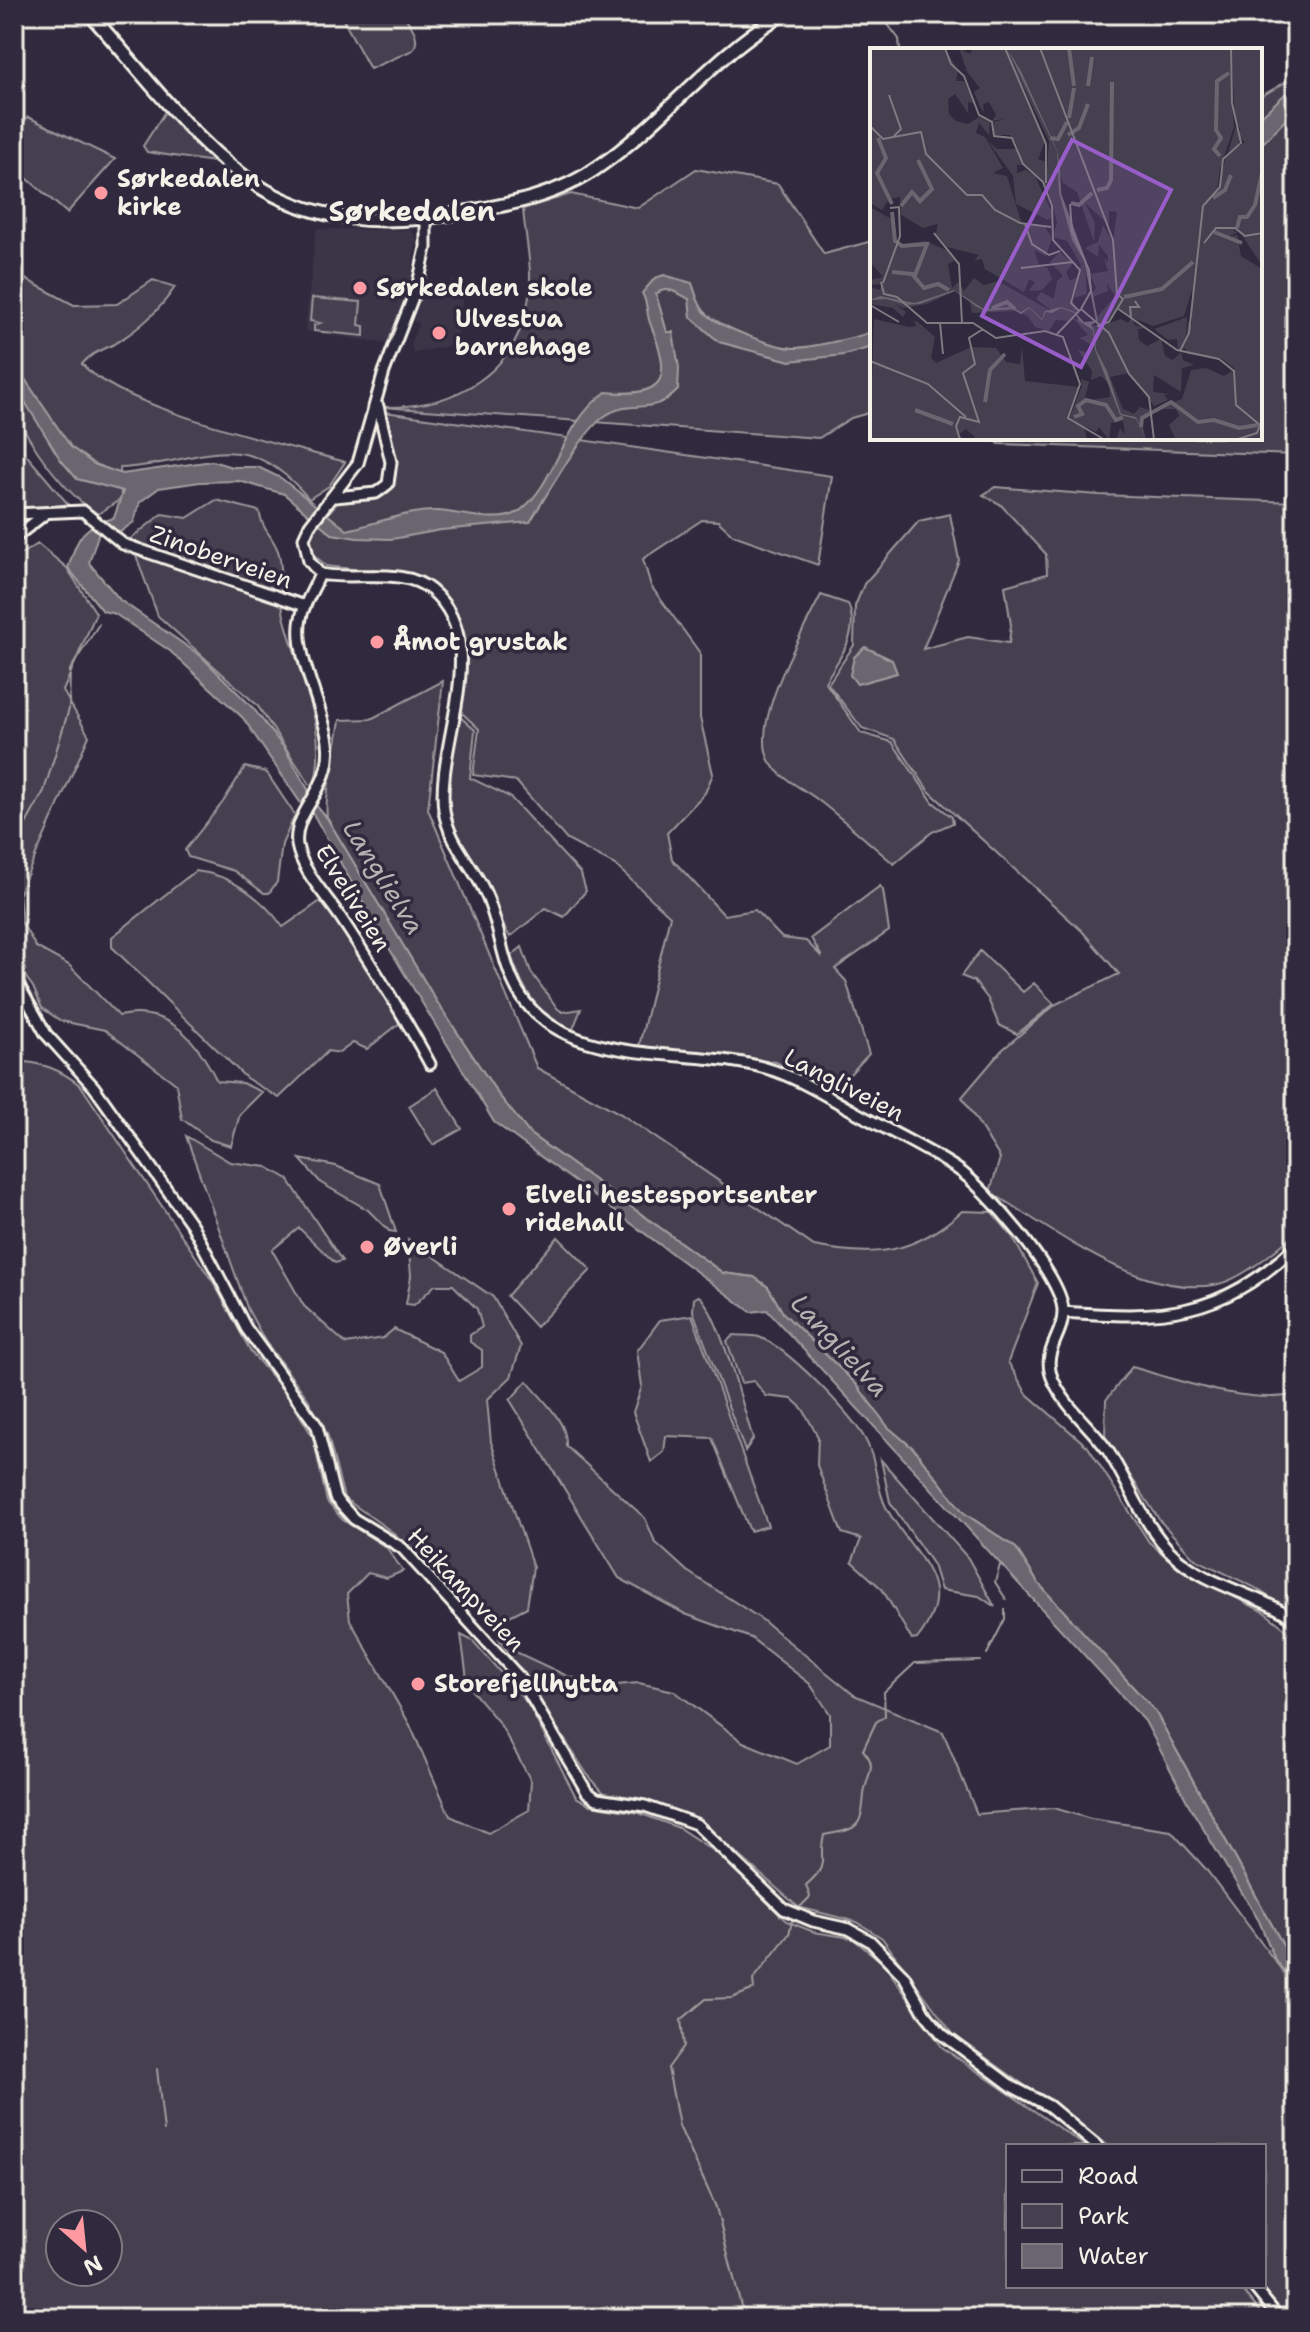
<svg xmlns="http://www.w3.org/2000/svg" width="1310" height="2332" viewBox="0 0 1310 2332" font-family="'Shantell Sans',sans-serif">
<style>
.built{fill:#3b3647}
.green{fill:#454050;stroke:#9c989c;stroke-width:2;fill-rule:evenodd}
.water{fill:#6a6670;stroke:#a19ea0;stroke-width:2}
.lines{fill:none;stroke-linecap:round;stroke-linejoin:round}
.stream{stroke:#a19ea0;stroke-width:2}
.minor-casing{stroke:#f4f1e8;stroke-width:15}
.tertiary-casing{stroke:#f4f1e8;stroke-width:17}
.minor{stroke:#2f2a3d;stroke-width:9}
.tertiary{stroke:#2f2a3d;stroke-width:11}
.poi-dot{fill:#ff9aa2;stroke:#2f2a3d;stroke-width:3}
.labels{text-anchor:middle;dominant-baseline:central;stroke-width:7;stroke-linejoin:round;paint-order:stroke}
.poi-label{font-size:24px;font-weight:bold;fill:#f4f1e8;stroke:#2f2a3d;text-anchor:start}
.street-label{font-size:24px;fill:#f4f1e8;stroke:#2f2a3d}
.water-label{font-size:26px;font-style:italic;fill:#b6b2b2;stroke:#2f2a3d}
.quarter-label{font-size:28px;font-weight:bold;fill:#f4f1e8;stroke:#2f2a3d}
.inset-river{fill:none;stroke:#6a6670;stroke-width:4}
.inset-road{fill:none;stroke:#7e7a81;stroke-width:2}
.view{fill:#995dc9;fill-opacity:0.15;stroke:#995dc9;stroke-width:4}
.inset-edge{fill:none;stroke:#f4f1e8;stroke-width:4}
</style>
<rect width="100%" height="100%" fill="#2f2a3d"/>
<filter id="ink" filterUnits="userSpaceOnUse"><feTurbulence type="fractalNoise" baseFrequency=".0125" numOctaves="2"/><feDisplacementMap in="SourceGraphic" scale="16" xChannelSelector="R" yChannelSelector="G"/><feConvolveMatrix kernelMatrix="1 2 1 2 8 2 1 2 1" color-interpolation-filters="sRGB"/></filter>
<g filter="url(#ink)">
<path class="built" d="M316,229L411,230L416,238L410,292L388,344L305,331Z
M452,280L460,285L463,296L457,344L413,353L411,341L419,323L413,321L426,285L444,292Z"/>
<path class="green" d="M340,14H403C410,25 422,37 413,50L370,69Z
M1296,76V455L999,444L993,438H1260V97Z
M166,110L214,159L213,162L147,152L143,146Z
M28,117L115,159L67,213L14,167V135Z
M696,169L778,184L824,254L872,241V412L851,418L819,438L383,407C456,408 518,373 529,296C533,269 525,236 523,209L571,194L638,208Z
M14,273L74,305L117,304L153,280L175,287C160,310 138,330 114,344C100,351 93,352 82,364C122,409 283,444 345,462L329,486L309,499C242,420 203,464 120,468L121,499L98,514C66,495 28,444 15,409C8,391 14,298 14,273Z
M312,298L361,302L359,325L364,326V336L314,331V325L320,323L310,321Z
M385,412L832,476L818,565L733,535L718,521L702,520L643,559L651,586L700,653V718L713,774L705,793L667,833L672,859L724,915L755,910L782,938L806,941L822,957L811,938L880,886L883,890L889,931L835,969L846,981L869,1054L832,1093L776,1062L639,1046L670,916L615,865L567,840L516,781L473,775L479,729L461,712L466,670L456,615L423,577L326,566L312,553L310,534L337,503C348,497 361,502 374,500C413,491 388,437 385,412Z
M14,425L18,445L68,504L34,510L14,524Z
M995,487L1099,495L1296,502V1232C1277,1250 1240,1281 1214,1285C1137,1297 1053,1229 990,1192L1000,1158L962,1097L1002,1050L1056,1004L1119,974L1082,931L928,790L894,739L862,728L828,684L854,645L855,606L864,584L919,521L950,514L959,560L923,649L968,637L1009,643L1011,625L1005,586L1047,574L1046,554L1000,504L983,495Z
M216,500L259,511C263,533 274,536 279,554C284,574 279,596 284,616C298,672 331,731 313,789L257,705L158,616L130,539L162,514L187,518Z
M38,544L67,568L96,613L63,691L89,736L19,893L22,923L36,947L69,965L119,1016C169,1005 197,1040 217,1081L242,1083L262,1092L240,1114L231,1146L211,1140L182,1119L176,1084L105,1030L61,1021L42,1008L33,987L14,961V558Z
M821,595L848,604C861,634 839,658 825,682L861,733L892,742L933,802L952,817L953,823L932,832L894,864C869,843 844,820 818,800C803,788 780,779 770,762C748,725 803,631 821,595Z
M443,681L428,809L537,1068L621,1114L814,1246C875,1258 914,1254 962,1211L992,1212L1012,1236L1038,1283L1008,1362L1027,1394L1088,1447L1149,1542L1181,1570L1264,1612L1296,1637V1969L1155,1711L1038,1583L1016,1548L964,1513L914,1449L888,1428L856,1384L783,1313L768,1287L754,1277L723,1273L530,1134L498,1094L437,1002L327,818C324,793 336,749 340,720L371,719Z
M459,716L475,730L470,778L510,797L581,874L586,891L564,917L546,908L510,937C499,921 496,904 487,886C478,866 460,849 452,827C439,792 452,752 459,716Z
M245,767L266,772L295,815L282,844L277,882L269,893H264L234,871L188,857L185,850L223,802Z
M195,871C231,874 263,899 283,927L322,900L329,906L400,1023L367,1049L353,1043L339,1053L328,1051L279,1098L246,1078L112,947V937Z
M522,947L531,972L558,1009L563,1012L581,1009L573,1029L569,1031C536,1013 524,991 511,956Z
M980,951L1023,992L1034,983L1054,1004L1017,1034L999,1025L988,999L974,981L961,976Z
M14,1061C41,1062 60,1069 81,1086L215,1285L251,1352L288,1396L313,1437L327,1502L343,1520L387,1548L403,1571L387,1578L368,1573L347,1594L350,1620L410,1725L450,1816L488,1833L529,1810L531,1781L500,1724L468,1686L461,1635L473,1641L528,1704L576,1797L591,1805L639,1813L679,1828L720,1855L786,1921L814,1932L852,1938L884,1964L942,2047L1085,2146H1008V2286H1239L1265,2318H14ZM60,2224H108V2272H60Z
M437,1088L462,1129L433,1145L409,1106Z
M186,1136L230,1162L267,1167L288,1179L342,1261L335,1263L299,1228L272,1250L304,1306L346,1344L383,1338L394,1329L441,1352L459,1381L482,1367V1350L470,1342V1335L482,1327L477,1309L453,1285H435L414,1305L406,1304L411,1276L408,1239L493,1297L521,1346L511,1377L487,1400L491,1442L533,1567L527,1607L508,1617L471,1599L432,1574L395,1534L344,1498L328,1436L308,1399L265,1341L248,1310Z
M300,1159L336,1166L380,1184L396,1232L389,1231L368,1210L321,1183Z
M558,1237L591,1270L536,1327L507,1296Z
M699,1296C719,1312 744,1410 753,1439L745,1451L693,1311L694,1298Z
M692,1315L768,1526L750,1531L712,1438L666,1436L664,1452L651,1462L633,1412L642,1386L637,1351L660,1320Z
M734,1335C742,1336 752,1335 759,1337C788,1348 847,1410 864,1437C877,1459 875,1485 886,1507C911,1556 963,1581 917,1639L912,1640L882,1589L852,1562L861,1539L842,1533L817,1465L818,1437L803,1409L792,1399L766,1396L754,1381L741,1383L727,1341Z
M1132,1367C1178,1380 1250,1406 1296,1394V1615L1254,1587L1195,1559L1160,1521L1105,1437L1106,1400Z
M527,1381C542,1400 568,1421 566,1446L645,1518L655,1542L687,1571L761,1619L854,1695L943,1732L977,1814L1054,1808L1091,1819L1171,1831L1205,1868L1296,1989V2318H1283L1259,2286H1264V2146H1109L953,2034L882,1938L857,1922L798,1907L698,1819L639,1798L604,1793L587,1774L498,1637L518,1653L567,1676L605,1686L639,1683L674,1691L743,1742L797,1764L830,1745V1714L810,1684L751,1638L685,1614L619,1578L510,1400Z
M881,1460L968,1558L995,1607L979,1596L941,1590L933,1565L890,1502Z"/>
<path class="water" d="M1296,84V109L1260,146V117Z
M664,275L692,283C695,292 698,304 704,311C717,327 774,347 794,348C807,348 862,337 872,331V347L844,355L790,361L719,342L691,317L689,299C678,293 667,285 656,294L667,332H673L679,368L678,390C653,417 631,398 605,416C581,433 547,495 530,522L441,530L392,539L357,538L332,534L284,494L239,481L200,482L159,488L140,502L134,522L120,532L110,527L99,532L89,563L120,600L201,656L253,708L285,749L310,793L309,797L327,818L437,1002L498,1094L530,1134L723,1273L754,1277L768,1287L783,1313L856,1384L888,1427L914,1449L964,1513L1016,1548L1038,1583L1155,1711L1296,1969V1984L1276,1962L1259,1921L1189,1805L1145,1721L767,1310L751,1312L494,1122L380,933L312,812L306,804L302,805L243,718L170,651L115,614L103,611L68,568C78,539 79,527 114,518L123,491L77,479L60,459L14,384V363L71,447L94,464L122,474L212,461L232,467H258L281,478L347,530C375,524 409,510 437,511C460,512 502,526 521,510C558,480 561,424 606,392C670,398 671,375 650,323C646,312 648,303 642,293L655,278Z
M865,647L892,660L897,673L857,684L850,675L854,657Z"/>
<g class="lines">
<path class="stream" d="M880,14L899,39L900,50
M14,846L44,791L69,709L70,670L99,624
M1000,1565L995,1582L1006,1599
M987,1654L1005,1619V1609
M795,1912L810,1897L806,1885C832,1863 817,1861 824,1835C834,1832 853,1833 859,1821C865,1809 862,1797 866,1785C870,1770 876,1764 863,1750L876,1722L885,1716L884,1692L915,1663L980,1661
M157,2069L164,2131
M753,2318L741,2306L716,2207L679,2126L668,2068L684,2046L681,2020L706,1999L732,1998L754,1989L753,1980L789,1934L793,1917"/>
<g class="minor-casing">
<path id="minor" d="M335,497L376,493L388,484L391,462L378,406
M14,514L83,511L123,544L305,606
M14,538L45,514
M320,574C355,581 402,566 431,590C494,643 435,744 444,810C448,841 471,863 484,890C500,922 500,959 518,991C565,1073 699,1044 775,1071C804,1081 829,1098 855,1112C889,1131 924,1147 956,1168C985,1187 1061,1275 1063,1310C1064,1337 1040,1351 1053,1380C1066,1408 1091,1427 1108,1451C1133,1489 1147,1538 1186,1565C1220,1589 1262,1596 1296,1620
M320,574C314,589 304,603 301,618C293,653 323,705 328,742C334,789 292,810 297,845C302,872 326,895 341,918C372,965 403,1014 430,1064
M320,574L309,561L304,538L310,525L358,463L384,372L418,284L426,248V219
M14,977L46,1034L94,1087L192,1225L246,1328L317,1426L335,1498L354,1519L402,1548L520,1678L587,1792L597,1799L645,1806L696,1824L784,1909L813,1921L849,1929L870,1941L904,1976L924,2012L942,2034L1013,2087L1049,2106L1097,2146
M1063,1312C1162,1319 1219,1319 1296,1246
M1253,2286L1279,2318"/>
</g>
<g class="tertiary-casing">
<path id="tertiary" d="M90,14C209,147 259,248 459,213C509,205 559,196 601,165C666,119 713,55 783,14"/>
</g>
<use href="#minor" class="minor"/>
<use href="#tertiary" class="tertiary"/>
</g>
</g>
<g class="poi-dot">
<circle cx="101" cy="193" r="8"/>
<circle cx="360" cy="288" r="8"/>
<circle cx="439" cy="333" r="8"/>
<circle cx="377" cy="642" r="8"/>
<circle cx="509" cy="1209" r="8"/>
<circle cx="367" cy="1247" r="8"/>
<circle cx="418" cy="1684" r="8"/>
</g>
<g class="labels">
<g class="poi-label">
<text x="117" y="179">Sørkedalen<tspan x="117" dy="28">kirke</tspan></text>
<text x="376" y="288">Sørkedalen skole</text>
<text x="455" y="319">Ulvestua<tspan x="455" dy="28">barnehage</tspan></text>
<text x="393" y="642">Åmot grustak</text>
<text x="525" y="1195">Elveli hestesportsenter<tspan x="525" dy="28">ridehall</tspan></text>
<text x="383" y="1247">Øverli</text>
<text x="434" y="1684">Storefjellhytta</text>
</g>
<g class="street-label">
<text transform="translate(221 557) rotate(19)">Zinoberveien</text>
<text transform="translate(353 898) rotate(58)">Elveliveien</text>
<text transform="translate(844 1085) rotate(27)">Langliveien</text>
<text transform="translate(466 1590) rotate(47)">Heikampveien</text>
</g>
<g class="water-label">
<text transform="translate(384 877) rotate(58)">Langlielva</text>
<text transform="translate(840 1345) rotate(47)">Langlielva</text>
</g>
<g class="quarter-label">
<text x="412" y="211">Sørkedalen</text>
</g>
</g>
<g transform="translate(870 48)">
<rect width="392" height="392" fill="#2f2a3d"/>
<path d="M0,0H74L88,22L86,33H94L105,56L98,54V65L85,46L78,51L79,66L86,73L98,76L109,69L120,75L119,87L109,75L106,85L115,89L133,120L123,125L137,128L152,176L175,179L182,190L176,208L164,202L170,219H177L182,231L172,242L159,243L165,234L159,231L154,244L115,221L112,211L104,212L109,207L77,199L66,185L68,176L53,180L31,167L30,149L19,151L12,162L0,155ZM89,0L100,6L104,0H170L174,15L171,0H360L364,79L350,120L347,144L356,108L375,94L370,90L368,99L358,105L366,78L369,87L370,81L365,72L361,0H392V182L387,185H392V217L367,180L363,183L368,184L356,190L367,187L371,208L392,221V392H306L299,377L309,368L306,361H284L312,351L321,322L336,320L354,328L365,321L351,310L317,306L315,300L308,302L307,291L298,292L284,281L317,269L315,299L318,274L322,276V242L314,268L283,278L263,270L264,277L278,280L268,281L269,292L277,298L291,291L295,308L303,312L311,304L313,312L324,317L312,320L311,344L284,327L283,344L300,346L294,347L298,352L284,358L259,325L240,329L253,361L264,366L270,359L283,363L271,370L276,392H246L250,380L255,387L253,373L241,375L239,392L229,379L226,384L214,378L217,392H102L105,389L96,381L89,386L94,392H0L4,271L39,279L46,278L44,272L49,275L65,289L61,310L66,315L101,299L126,300L136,314L150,316L152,299L155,333L209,339L198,367L202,374L207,376L200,369L212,338L211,331L219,334L214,353L240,349L239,336L231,328L221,332L222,323L208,302L219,305L220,296L209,290L218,287L203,270L228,279L251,271L258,275L262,269L247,259L238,274L229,276L227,269L245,248L237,235L238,243L220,250L226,240L220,226L238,223L234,210L238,214V208L229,197L228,209L215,200L228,194L233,177L243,194L247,164L239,163V177L215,155L225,175L224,194L207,144L193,135L189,122L194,163L215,217L217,246L204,250L211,217L197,193L183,189L187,174L177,139L155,117H147V125L156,122L165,128L183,167L178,172L146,156L143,128L118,93L127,101H146L151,112L146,95L140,87H124V74L134,71L122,73L126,67L119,54L113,56L114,64L111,61L104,44L110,40L97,24ZM137,5L179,93L176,138V114L168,111L175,94ZM0,159L25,173V197L55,193L81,204L86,212L78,216L82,240L88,234L94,243L104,230L114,237L128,233L186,266L166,251L171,244L184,251L187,233L193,228L180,214L190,204L203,215L196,224L200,233L208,228L201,250L208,263L198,273L186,272L179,283L165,279L158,268L144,263L102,265L100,254L85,243L57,256L33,260L24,255L36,264L33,269L23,260L0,256V239L9,242L13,236L0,237V232L13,229L0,214Z" fill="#454050" fill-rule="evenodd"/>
<path d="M138,2L151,23L187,102L190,121L191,145L217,215L228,273L221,277L224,282L226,302L237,323L251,366L266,369L277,392L266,371L250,367L225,302L223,282L209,273L205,265L191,260L182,265L176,264L172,272L159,260L151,266L143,261L115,263L107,259L85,243L50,256L37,257L16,251L0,252L10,248L45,255L84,242L114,261L142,259L151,264L159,259L172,271L175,263L191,259L205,264L214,274L226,273L214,213L202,192L189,145L187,103Z" fill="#6a6670"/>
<path class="inset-river" d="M199,0L204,38M218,38L222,9M199,70L204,40M198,87L209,80L218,56M8,90L16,110L7,125L22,156M180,90L188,91L197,74M350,108L344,101L351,90L346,82L347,33L359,25M227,142L237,140L241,132L242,34M343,150L355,142L361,127M201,155L209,157L222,145M31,158L42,144L50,153L62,141L48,112M22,164L25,193L32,198L57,196L44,230M367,180L370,169H377L385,157L392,125M344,184L372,195M22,224L42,226L54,240L68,236L79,242M254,249L292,241L323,214M122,260L137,254L145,261M115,354L120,322L135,306M45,362L83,376M204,369L212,366L208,358L216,352L236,357L246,372L253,369M271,379L272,370L301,354L328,374L344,372L369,380L388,377"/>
<path class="inset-road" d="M75,0L81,16L94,28L109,67L122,74L124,88L142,90L153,116L173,134L182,158L183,192L210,222L201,255L209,263M135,0L176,96V135M170,0L243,192L247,246L253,251L239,274L227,278M19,47L31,81L24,88M0,78L13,91L51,84L56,106L97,147H112L125,162L150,175L181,179M200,156L202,183L219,222L221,243L211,261M155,176L162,196L179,207L190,203M64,185L89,216L92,275M334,195L346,180H365L375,188L392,185M151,220L203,214M11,234L14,246L27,249L57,275H103L126,290L175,283L193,289L210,336L198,370L235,392M13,235L30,188L29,159L20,160M0,257L29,274M247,260L307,302L349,311L364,323L366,357L390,377L387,385L365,392M211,261L239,285L259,326L279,349L284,392M261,269L260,259H269L265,253M70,275L73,306M187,286L211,261M310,303L319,285L333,158L350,139L353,111L371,95L362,55L361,0M0,313L58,336L96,369M90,392L86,378L90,369L109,374L93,325L105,316L99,290L113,281"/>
<path class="view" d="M202,92L301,142L211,319L112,268Z"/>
<rect width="392" height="392" class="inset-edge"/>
</g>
<rect width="1310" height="2332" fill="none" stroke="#2f2a3d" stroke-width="48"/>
<rect x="24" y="24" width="1262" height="2284" fill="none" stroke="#f4f1e8" stroke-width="3" filter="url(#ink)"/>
<rect x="1006" y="2144" width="260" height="144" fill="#2f2a3d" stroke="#7e7a81" stroke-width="2"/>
<rect x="1022" y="2170" width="40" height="12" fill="#2f2a3d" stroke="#7e7a81" stroke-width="2"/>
<text x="1078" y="2184" font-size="24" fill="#f4f1e8">Road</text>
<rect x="1022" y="2204" width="40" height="24" fill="#454050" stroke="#7e7a81" stroke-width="2"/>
<text x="1078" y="2224" font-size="24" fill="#f4f1e8">Park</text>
<rect x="1022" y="2244" width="40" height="24" fill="#6a6670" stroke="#7e7a81" stroke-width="2"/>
<text x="1078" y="2264" font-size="24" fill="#f4f1e8">Water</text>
<g transform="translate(84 2248) rotate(153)"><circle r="38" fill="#2f2a3d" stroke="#7e7a81" stroke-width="2"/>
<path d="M0-6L14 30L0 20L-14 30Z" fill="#ff9aa2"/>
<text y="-12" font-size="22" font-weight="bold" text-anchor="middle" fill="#f4f1e8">N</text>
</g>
</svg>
